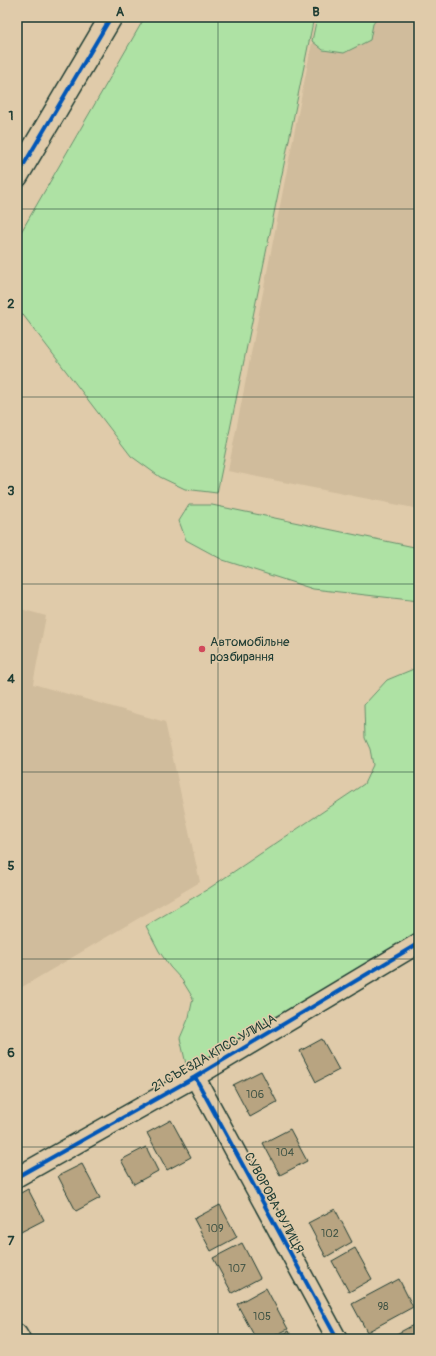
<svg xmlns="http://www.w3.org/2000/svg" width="436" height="1356" viewBox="0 0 436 1356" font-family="Pangolin,sans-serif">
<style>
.built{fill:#d0bc9c}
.green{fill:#aee2a4;stroke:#66906c}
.building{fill:#b8a481;stroke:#1f3d34}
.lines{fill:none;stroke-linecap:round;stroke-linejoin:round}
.minor-casing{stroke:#1f3d34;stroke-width:22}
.tertiary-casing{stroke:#1f3d34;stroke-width:25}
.minor{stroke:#e0cbaa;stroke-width:19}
.tertiary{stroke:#e0cbaa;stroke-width:22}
.cycleway-casing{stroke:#e0cbaa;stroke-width:6}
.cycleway{stroke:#0057b8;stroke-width:4}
.grid{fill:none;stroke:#1f3d34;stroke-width:1;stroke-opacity:0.55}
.poi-dot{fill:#d1495b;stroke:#e0cbaa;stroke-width:1.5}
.labels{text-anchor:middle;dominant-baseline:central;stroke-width:3;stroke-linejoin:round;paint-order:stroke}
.number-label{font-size:11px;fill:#455747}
.poi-label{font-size:13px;fill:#1f3d34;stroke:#e0cbaa;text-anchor:start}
.street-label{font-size:13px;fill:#1f3d34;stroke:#e0cbaa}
.neatline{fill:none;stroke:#1f3d34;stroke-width:1.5}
.grid-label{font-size:13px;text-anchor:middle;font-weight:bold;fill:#1f3d34}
</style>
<rect width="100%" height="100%" fill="#e0cbaa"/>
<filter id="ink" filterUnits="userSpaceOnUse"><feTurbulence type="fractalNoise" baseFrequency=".025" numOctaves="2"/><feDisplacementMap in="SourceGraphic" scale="8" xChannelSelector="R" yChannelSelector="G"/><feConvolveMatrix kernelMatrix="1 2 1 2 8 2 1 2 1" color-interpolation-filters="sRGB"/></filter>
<g filter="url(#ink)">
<path class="built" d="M317,17H419V509L228,471Z
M17,608L46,616L33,684L165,722L200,882L17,990Z"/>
<path class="green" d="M145,17H314L217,493L185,489L160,477L131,456L17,307V239Z
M317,17H378L373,24L370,40L344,53L323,50L312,41Z
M189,505H212L419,548V601L313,589L223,560L186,540L179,521Z
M416,668L419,669V938L188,1073L180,1038L189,1017L193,998L182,980L170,967L159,951L146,926L208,889L364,784L373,765L370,749L365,738L364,705L387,680Z"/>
<path class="building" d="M322,1039L339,1070L316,1082L300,1051Z
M261,1071L277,1102L250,1117L233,1085Z
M171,1120L191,1157L167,1170L147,1133Z
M290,1129L307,1161L280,1175L263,1143Z
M146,1147L158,1171L134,1184L121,1160Z
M82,1164L100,1198L76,1211L58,1176Z
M28,1189L44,1220L17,1234V1195Z
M220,1205L237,1237L211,1251L194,1219Z
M335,1209L352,1242L326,1257L308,1223Z
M242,1243L260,1278L232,1293L213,1258Z
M355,1248L372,1279L349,1292L332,1261Z
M399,1279L413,1307L367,1332L352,1304Z
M266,1288L288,1329L268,1339H256L237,1304Z
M419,1322V1339H387Z
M289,1331L293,1339H275Z"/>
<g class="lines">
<g class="minor-casing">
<path id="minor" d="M195,1077L337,1339
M17,1177L195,1077L419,943
M17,1334L20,1339"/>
</g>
<g class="tertiary-casing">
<path id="tertiary" d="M17,176L111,17"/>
</g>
<use href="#minor" class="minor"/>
<use href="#tertiary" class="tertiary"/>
<g class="cycleway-casing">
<path id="cycleway" d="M17,176L111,17
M195,1077L337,1339
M17,1177L195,1077L419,943"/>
</g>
<use href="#cycleway" class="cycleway"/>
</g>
</g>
<path class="grid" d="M218,17V1339M17,209H419M17,397H419M17,584H419M17,772H419M17,959H419M17,1147H419"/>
<circle class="poi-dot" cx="202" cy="649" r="4"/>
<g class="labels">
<g class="number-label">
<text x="255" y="1094">106</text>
<text x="285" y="1152">104</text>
<text x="215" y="1228">109</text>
<text x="330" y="1233">102</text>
<text x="237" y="1268">107</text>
<text x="383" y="1306">98</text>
<text x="262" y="1316">105</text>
</g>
<g class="poi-label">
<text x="210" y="642">Автомобільне<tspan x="210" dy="15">розбирання</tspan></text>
</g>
<g class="street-label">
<text transform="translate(214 1053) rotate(-30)">21 СЪЕЗДА КПСС УЛИЦА</text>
<text transform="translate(274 1203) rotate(62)">СУВОРОВА ВУЛИЦЯ</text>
</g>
</g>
<rect width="436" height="1356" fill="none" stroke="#e0cbaa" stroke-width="44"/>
<rect x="22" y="22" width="392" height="1312" class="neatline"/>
<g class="grid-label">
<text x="120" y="16">A</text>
<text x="316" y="16">B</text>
<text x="11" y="120">1</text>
<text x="11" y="308">2</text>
<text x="11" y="495">3</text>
<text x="11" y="683">4</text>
<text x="11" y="870">5</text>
<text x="11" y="1057">6</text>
<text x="11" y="1245">7</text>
</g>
</svg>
